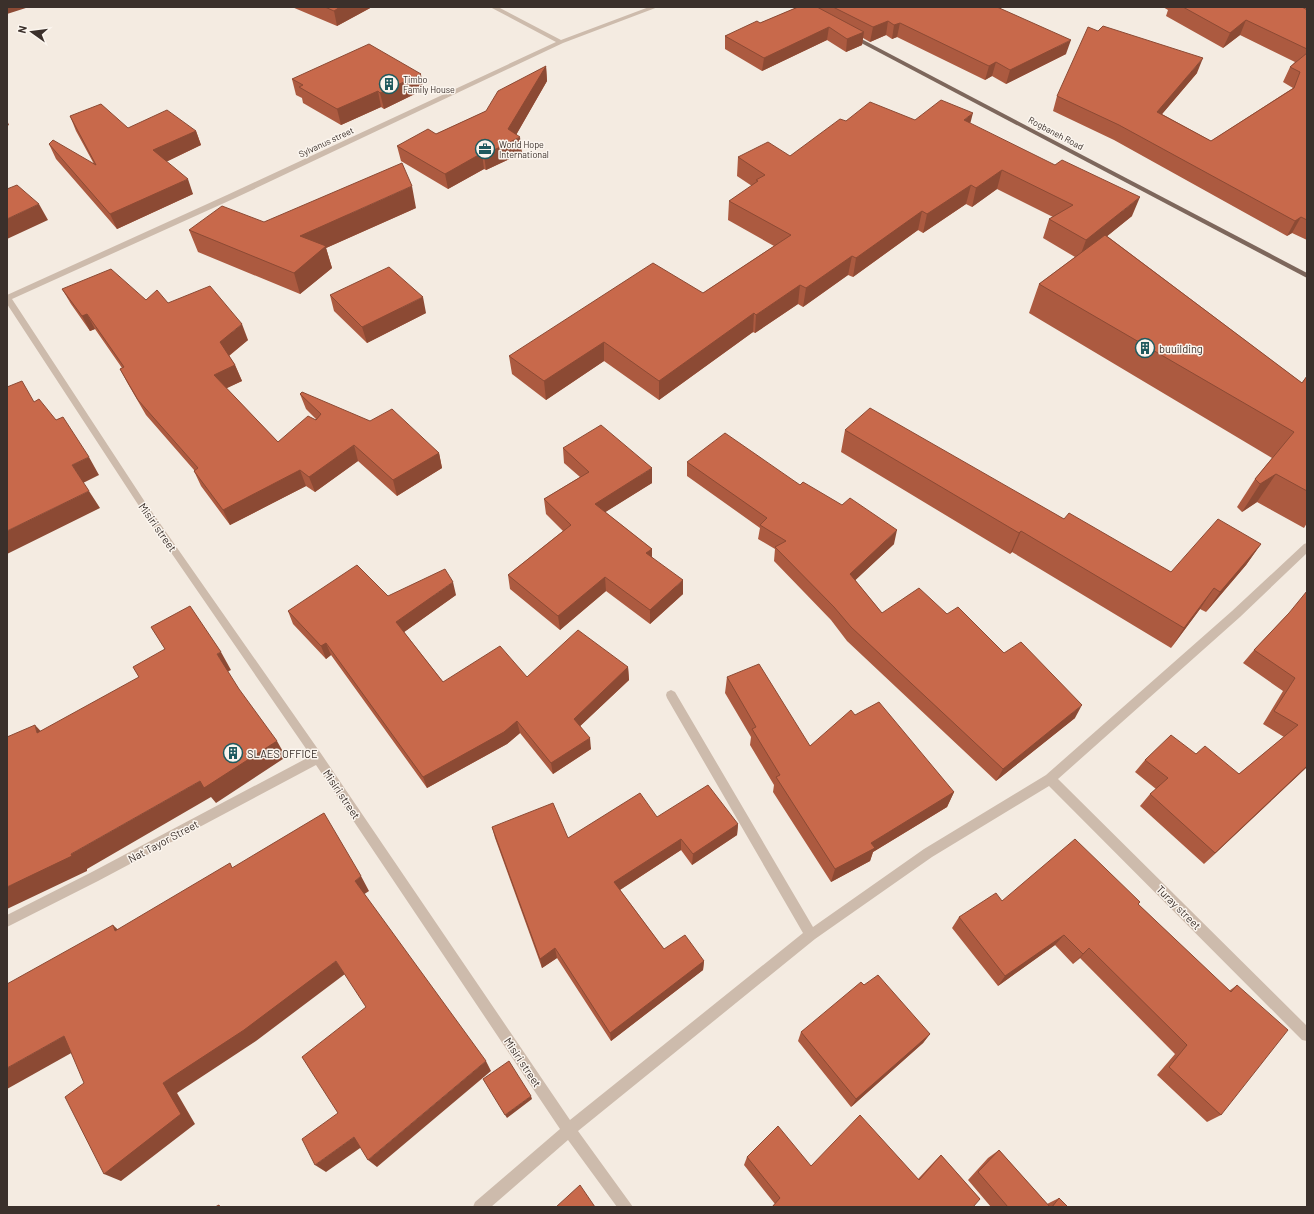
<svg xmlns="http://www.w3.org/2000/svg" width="1314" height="1214" viewBox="0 0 1314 1214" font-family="Barlow,sans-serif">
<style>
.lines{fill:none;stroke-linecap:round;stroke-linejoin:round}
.minor{fill:#cdbbac;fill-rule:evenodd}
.primary{fill:#7d675c;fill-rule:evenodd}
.wall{fill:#ac5a40}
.shaded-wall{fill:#8c4a34}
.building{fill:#c8694b;stroke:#8c4a34}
.labels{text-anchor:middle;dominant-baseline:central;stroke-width:3;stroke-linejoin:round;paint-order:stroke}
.far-poi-label{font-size:9px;fill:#3b302b;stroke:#fbf5ee;text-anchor:start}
.far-street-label{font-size:9px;fill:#3b302b;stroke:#fbf5ee}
.poi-label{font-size:11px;fill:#3b302b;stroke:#fbf5ee;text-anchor:start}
.street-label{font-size:11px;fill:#3b302b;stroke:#fbf5ee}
</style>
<rect width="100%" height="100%" fill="#f4ebe1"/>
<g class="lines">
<path class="minor" d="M490,7H498L561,40L649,7H658L563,43L233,199L12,299L145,502L322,755L570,1120L803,933L667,698L666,695L667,692L671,690L675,692L813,927L924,849L1046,775L1232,611L1304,544L1307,543V553L1240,617L1058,779L1307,1026V1041L1302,1040L1049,786L932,857L815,939L578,1131L633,1207H617L568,1140L491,1207H473L475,1202L560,1129L316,765L98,881L7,927V915L90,873L311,756L139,506L7,304V295L227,195L556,42Z"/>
<path class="primary" d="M848,34H852L1307,273V278L848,36Z"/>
</g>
<path class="wall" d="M292,7H372L337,26Z
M798,7H997L1066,54L1006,84L992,76L985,80L897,37L892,39L886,35L870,42L863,38L862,45L846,52L827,40L762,71L725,49V36L760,23Z
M1163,7H1307V240L1292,233L1287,236L1114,140L1053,111L1057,96L1197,73L1162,114L1211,141L1293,88L1283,82L1290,67L1295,62L1240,35L1223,48L1166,16L1168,10Z
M546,66L547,81L516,135L522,153L486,170L484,169L448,189L401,161L397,146L436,134L486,111Z
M292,79L423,90L384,109L381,107L341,125L303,103L302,98L296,95Z
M70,116L128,128L196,131L201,145L166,162L193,194L117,229L56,159L49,144L94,164L76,131Z
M915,120L970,124L1132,216L1107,236L1302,383L1307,376V523L1304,528L1257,502L1242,512L1237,507L1255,479L1272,458L1029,313L1039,284L1075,257L1043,238L1049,219L1053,217L997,189L972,207L966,204L923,233L918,230L853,277L848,275L803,307L798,304L755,333L753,332L659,400L604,361L546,400L512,374L509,356L703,293L774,246L728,220L729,201L752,186L737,176L738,157L790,156L846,121Z
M416,208L326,248L332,268L300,294L198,252L189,230L264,222Z
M62,289L168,303L248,340L229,356L235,365L242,381L226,388L278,442L316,419L306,409L300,394L439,453L442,468L397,496L358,461L315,492L306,486L230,525L201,486L194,471V470L146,415L128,384L120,369L122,368L95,329L90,331L71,304Z
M330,295L426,313L367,343L334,311Z
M845,430L1064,519L1171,572L1261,544L1246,565L1206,612L1200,609L1171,648L1012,552L1010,554L841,452Z
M563,448L652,483L605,512L652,549V557L683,594L650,624L606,591L560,630L510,589L508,575L563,531L546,514L544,499L580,477L564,463Z
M687,462L800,485L894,544L855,580L882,613L947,614L1004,653L1075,718L996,781L847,641L831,620L774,561L775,549L758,539L760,528L687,476Z
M456,595L404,632L443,682L527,677L628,667L629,680L580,726L591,749L553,774L520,733L507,744L427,788L331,655L326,659L293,624L288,611L388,596Z
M1289,613L1307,767L1204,864L1140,806L1150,794L1156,789L1135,772L1145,760L1196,754L1239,774L1284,737L1263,724L1283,691L1243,663L1254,650Z
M727,677L810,746L855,715L954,792L947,807L873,852L870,861L831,882L773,792L774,785L750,745L751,737L725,693Z
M657,817L738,824L737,835L692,865L681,850L620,890L664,949L704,961L703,970L611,1041L557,958L542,968L495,838L492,827L568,838Z
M1002,901L1138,904L1229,991L1237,985L1221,1115L1207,1122L1157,1075L1175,1054L1080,958L1073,964L1055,945L998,986L952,928L959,917Z
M864,985L930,1034L923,1043L851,1107L798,1041L801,1032Z
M999,1150L1047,1204L1059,1198L1068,1207H991L968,1180L988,1158Z
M941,1155L980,1199L775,1204L744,1165L747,1157L811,1166L918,1179L933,1163Z"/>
<path class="shaded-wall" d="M7,7H29L7,14Z
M340,7H372L337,26L334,11Z
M1246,20L1240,35L1223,48L1230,33Z
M888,21L886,35L870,42L873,27Z
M900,23L897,37L892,39L894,25Z
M829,27L827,40L762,71L764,58Z
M864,32L862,45L846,52L847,39Z
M1071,40L1066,54L1006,84L1010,70Z
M1203,58L1197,73L1151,127L1157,112Z
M996,62L992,76L985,80L989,66Z
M546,66L547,81L512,142L520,137L522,153L486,170L484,155L508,129Z
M421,74L423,90L384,109L380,93Z
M378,91L381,107L341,125L337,109Z
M973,113L968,132L964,120Z
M7,120L9,125L7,126Z
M196,131L201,145L159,165L153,150Z
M482,153L484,169L448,189L445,174Z
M1002,170L997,189L972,207L976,188Z
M188,179L193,194L117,229L110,214Z
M971,185L966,204L923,233L927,214Z
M412,186L416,208L326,248L332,268L300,294L294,273L300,236Z
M1140,197L1132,216L1079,259L1086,240Z
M39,204L48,220L7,239V219Z
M922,211L918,230L853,277L856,258Z
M1301,217L1292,233L1287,236L1295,221Z
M852,256L848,275L803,307L806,288Z
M800,285L798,304L755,333L756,315Z
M423,297L426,313L367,343L362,327Z
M754,313L753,332L659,400V381Z
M87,314L95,329L90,331L82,316Z
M242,324L248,340L226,358L220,342Z
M604,342V361L546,400L544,381Z
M235,365L242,381L221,391L214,375Z
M354,445L358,461L315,492L309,477Z
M439,453L442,468L397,496L393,480Z
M89,457L99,475L83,483L72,465Z
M652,468V483L596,518L595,504Z
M300,470L306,486L230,525L223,510Z
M1276,474L1257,502L1242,512L1260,484Z
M89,491L100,508L7,554V531Z
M897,530L894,544L847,588L850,574Z
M1021,531L1012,552L1010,554L1019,533Z
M1261,544L1246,565L1206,612L1220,592Z
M652,549V563L646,553Z
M605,577L606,591L560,630L558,616Z
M683,580V594L650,624V610Z
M453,582L456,595L400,635L396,622Z
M1214,588L1200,609L1171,648L1184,628Z
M326,643L331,655L326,659L321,646Z
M221,652L231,670L227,672L217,654Z
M628,667L629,680L576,730L574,719Z
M1082,705L1075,718L996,781L1003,769Z
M517,721L520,733L507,744L427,788L423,777Z
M35,725L50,741L37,733Z
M590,738L591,749L553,774L551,763Z
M277,741L286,757L216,803L211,797L87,869V871L7,909V887L71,854L200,781Z
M1307,766V767L1204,864L1215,853Z
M954,792L947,807L873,852L870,861L831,882L835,869L871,843Z
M738,824L737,835L692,865L693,854Z
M681,839V850L615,893L614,882Z
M361,876L369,891L363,895L355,881Z
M113,925L128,939L115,931Z
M1064,935L1055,945L998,986L1005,976Z
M555,948L557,958L542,968L540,959Z
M1089,948L1080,958L1073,964Z
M336,961L345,974L256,1041L177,1093L195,1124L121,1181L104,1174L163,1083Z
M704,961L703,970L611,1041L610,1033Z
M930,1034L923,1043L851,1107L856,1099Z
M64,1036L82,1047L7,1089V1068Z
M486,1061L491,1071L377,1167L368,1160Z
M531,1096L532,1099L507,1118L505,1115Z
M354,1137L363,1146L326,1172L315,1165Z"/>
<path class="building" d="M325,7H340L334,11Z
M798,7H817L864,32L847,39L829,27L764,58L725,36L757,21L760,23Z
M833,7H997L1071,40L1010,70L996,62L989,66L900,23L894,25L888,21L873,27Z
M1183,7H1302L1307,10V49L1246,20L1230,33Z
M1103,26L1203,58L1157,112L1211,141L1294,88L1300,72L1290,67L1307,53V220L1301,217L1295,221L1119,125L1057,96L1088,27L1098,31Z
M369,44L421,74L380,93L378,91L337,109L299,87L303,85L292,79Z
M546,66L508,129L520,137L484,155L482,153L445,174L397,146L428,129L436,134L486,111L498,91Z
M941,100L973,113L964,120L1055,165L1062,160L1140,197L1086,240L1049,219L1073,205L1002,170L976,188L971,185L927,214L922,211L856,258L852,256L806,288L800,285L756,315L754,313L659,381L604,342L544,381L509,356L653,263L703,293L791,235L729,201L758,181L756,180L765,175L738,157L768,142L790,156L840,119L846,121L870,102L915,120Z
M101,104L128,128L167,110L196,131L153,150L188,179L110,214L49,144L53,140L96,165L70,116Z
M402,163L412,186L300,236L326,246L294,273L189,230L222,206L264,222Z
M17,185L39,204L7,219V189Z
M1105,235L1302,383L1307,376V491L1276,474L1260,484L1255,479L1294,432L1039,284Z
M389,267L423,297L362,327L330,295Z
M111,269L146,300L157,290L168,303L210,286L242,324L220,342L235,365L214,375L278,442L308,416L316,420L321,414L300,394L302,392L370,421L392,409L439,453L393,480L354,445L309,477L300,470L223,510L194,471L198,468L138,400L120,369L124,367L87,314L82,316L62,289Z
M22,381L34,402L39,399L56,420L63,417L89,457L72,465L89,491L7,531V387Z
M870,408L1064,519L1069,513L1171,572L1218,519L1261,544L1220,592L1214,588L1184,628L1021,531L1019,533L845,430Z
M601,425L652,468L595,504L652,549L646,553L683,580L650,610L605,577L558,616L508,575L571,525L544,499L589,472L563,448Z
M725,433L800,485L803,482L842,505L850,498L897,530L850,574L882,613L919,588L947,614L958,607L1004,653L1021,642L1082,705L1003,769L851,627L834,607L775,547L786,541L760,525L767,518L687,462Z
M357,565L388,596L445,569L453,582L396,622L443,682L500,646L527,677L578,630L628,667L574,719L590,738L551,763L517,721L504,732L423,777L326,643L321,646L288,611Z
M1307,591V766L1215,853L1150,794L1168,778L1145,760L1171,735L1196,754L1205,746L1239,774L1298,725L1274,711L1295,678L1254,650L1289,613Z
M190,606L221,652L217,654L239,689L277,741L204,788L200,781L71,854L72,856L7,887V737L35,725L37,733L139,677L133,667L165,649L151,627Z
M759,664L810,746L851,710L855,715L879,702L954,792L871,843L875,848L835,869L776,777L780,775L752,729L756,727L727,677Z
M708,785L738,824L693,854L681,839L614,882L664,949L685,935L704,961L610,1033L555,948L540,959L492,827L553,803L568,838L640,793L657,817Z
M324,813L361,876L355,881L486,1061L368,1160L354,1137L315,1165L302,1139L338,1113L302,1057L366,1007L336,961L244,1030L163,1083L181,1114L104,1174L65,1097L84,1083L64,1036L7,1068V984L113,925L115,931L230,863L232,868Z
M1075,839L1140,902L1138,904L1231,992L1237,985L1288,1030L1221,1115L1169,1067L1187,1045L1089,948L1083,954L1064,935L1005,976L959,917L996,893L1002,901Z
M878,975L930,1034L856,1099L801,1032L861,982L864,985Z
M509,1061L531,1096L505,1115L483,1079Z
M860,1115L919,1180L941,1155L980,1199L973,1207H772L780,1198L747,1157L778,1126L811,1166Z
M999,1150L1050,1207H1008L978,1172Z
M580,1185L595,1207H556Z
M1059,1198L1068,1207H1052Z
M219,1205L220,1207H215Z"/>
<defs>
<g id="building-ring" transform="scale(1)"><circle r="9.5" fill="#fbf5ee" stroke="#1f5a5e" stroke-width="1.5"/><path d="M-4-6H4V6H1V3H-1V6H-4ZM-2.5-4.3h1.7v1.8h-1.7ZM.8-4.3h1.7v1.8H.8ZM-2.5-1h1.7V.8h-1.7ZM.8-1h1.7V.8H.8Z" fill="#1f5a5e"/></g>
<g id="office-ring" transform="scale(1)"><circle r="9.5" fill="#fbf5ee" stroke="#1f5a5e" stroke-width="1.5"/><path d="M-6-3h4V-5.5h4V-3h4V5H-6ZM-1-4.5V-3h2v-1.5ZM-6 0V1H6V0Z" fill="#1f5a5e"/></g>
</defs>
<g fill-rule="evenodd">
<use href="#building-ring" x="389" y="84"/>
<use href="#office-ring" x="485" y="149"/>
<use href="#building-ring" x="1145" y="348"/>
<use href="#building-ring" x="233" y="753"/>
</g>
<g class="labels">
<g class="far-poi-label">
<text x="403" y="79">Timbo<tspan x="403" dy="10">Family House</tspan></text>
<text x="499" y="144">World Hope<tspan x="499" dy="10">International</tspan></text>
</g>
<g class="far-street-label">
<text transform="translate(1056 133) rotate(28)">Rogbaneh Road</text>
<text transform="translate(326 142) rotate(-25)">Sylvanus street</text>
</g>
<g class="poi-label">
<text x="1159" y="348">buuilding</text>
<text x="247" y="753">SLAES OFFICE</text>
</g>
<g class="street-label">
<text transform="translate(158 527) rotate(55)">Misiri street</text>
<text transform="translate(342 794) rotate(56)">Misiri street</text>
<text transform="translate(163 841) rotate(-28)">Nat Tayor Street</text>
<text transform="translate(1179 907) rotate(45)">Turay street</text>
<text transform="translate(523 1062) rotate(56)">Misiri street</text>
</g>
</g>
<rect width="1314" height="1214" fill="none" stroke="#3b302b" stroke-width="16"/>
<g transform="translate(32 32) rotate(284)" stroke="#fbf5ee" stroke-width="3" paint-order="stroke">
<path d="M0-3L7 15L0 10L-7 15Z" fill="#3b302b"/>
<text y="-6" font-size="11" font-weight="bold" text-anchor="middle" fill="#3b302b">N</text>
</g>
</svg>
